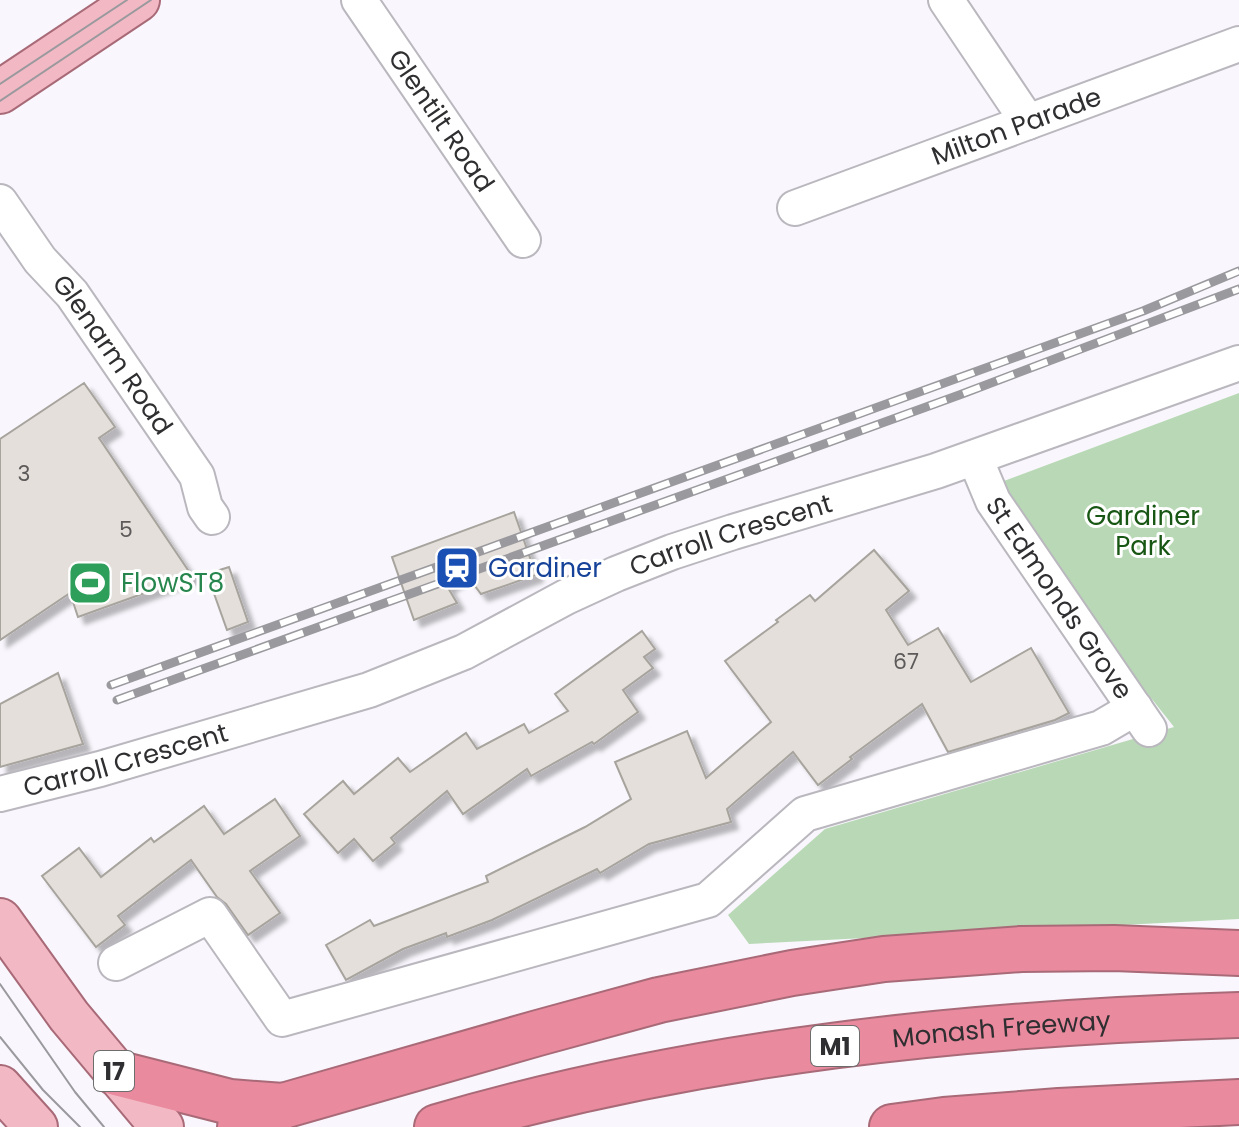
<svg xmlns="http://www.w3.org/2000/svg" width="1239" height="1127" viewBox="0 0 1239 1127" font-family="Poppins,sans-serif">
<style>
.green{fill:#b9d9b6}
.building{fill:#e4dfda;stroke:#a7a39d;stroke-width:2;filter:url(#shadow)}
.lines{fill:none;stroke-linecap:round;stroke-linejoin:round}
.minor-casing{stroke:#bab8be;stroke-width:38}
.major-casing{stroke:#a96a78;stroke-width:46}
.highway-casing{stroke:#a96a78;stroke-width:48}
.minor{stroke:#fff;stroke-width:34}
.major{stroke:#f2b9c5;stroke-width:42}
.highway{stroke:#ea8a9f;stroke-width:44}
.tram{stroke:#9a999d;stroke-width:2}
.rail-casing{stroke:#9a999d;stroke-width:9}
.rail{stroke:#fff;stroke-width:6;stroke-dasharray:18;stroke-linecap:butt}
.labels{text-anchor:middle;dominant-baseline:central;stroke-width:6;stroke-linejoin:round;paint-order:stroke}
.number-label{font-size:22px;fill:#5c5a5a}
.shield{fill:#fff;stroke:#6d6d6e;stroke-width:2}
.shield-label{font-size:24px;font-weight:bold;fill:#2f2e30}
.street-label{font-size:26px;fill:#2f2e30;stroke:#fff}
.park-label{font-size:26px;fill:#185614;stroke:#fff}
.transit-label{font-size:26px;fill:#164399;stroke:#fff;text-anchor:start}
.leisure-label{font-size:26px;fill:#27864d;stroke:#fff;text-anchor:start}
</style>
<defs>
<filter id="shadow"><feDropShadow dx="7" dy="7" stdDeviation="2" flood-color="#0004"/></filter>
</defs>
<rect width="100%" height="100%" fill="#f9f7fd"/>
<path class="green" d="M1239,393V919L749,944L728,915L825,829L1174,727L985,488Z"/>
<path class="building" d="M84,383L115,427L99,438L192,576L78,617L70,593L0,640V439Z
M514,512L536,575L481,594L466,574L447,586L457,603L414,620L392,557Z
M874,550L909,591L886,610L908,645L938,628L971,682L1031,648L1069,713L1055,720L948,752L922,704L850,757L852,759L818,785L793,752L727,809L731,822L649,844L600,873L597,869L492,920L447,937L446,933L403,949L346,980L326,945L370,920L374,926L488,882L486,876L585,827L631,799L615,762L687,731L706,778L771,722L725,661L778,622L776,620L810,595L815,601Z
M229,567L248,622L227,630L207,574Z
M642,631L655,649L644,657L653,668L623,690L638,712L594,744L592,742L531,776L527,769L463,814L447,791L391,838L395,843L373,861L354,839L338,853L304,814L343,781L354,794L398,758L410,772L466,733L477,749L524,724L529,733L568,711L555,694Z
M58,673L83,744L0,767V704Z
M275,799L300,836L250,871L280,913L248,935L226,904L217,897L191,860L118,916L125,925L96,947L42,876L79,848L101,877L151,838L154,842L204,806L224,834Z"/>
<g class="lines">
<g class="minor-casing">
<g id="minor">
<path id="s1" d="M359,0L523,240"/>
<path d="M946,0L1028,122"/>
<path id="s2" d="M0,202L40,260L72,294L197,476L205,507L212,517"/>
<path id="s3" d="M795,208L1239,44"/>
<path id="s4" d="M975,458L993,501L1149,729"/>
<path id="s5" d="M0,794L100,769L369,690L464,652L566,597L616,574L672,552L733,532L936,471L1239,363"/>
<path d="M116,963L210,915L282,1019L708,900L805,814L1101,728L1135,708"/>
</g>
</g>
<g class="major-casing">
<path id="major" d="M0,92L138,0
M0,920L69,1016L162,1127
M0,1087L36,1127"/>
</g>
<g class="highway-casing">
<g id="highway">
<path d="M116,1073L230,1102L283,1106"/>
<path d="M240,1127L283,1106L538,1033L659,1000L792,973L884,959L1021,949L1114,948L1239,953"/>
<path id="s6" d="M437,1127C697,1051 970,1023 1239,1015"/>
<path d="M892,1127L944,1120L1059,1111L1239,1102"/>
</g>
</g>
<use href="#minor" class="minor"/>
<use href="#major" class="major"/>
<use href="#highway" class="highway"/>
<path class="tram" d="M0,84L127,0
M0,101L151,0
M0,984L75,1092L104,1127
M0,1037L43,1090L80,1127"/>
<g class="rail-casing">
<path id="rail" d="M111,685L1143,311L1239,271
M117,700L962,394L1239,289"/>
</g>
<use href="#rail" class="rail"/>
</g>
<defs>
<g id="station-square" transform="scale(2.3)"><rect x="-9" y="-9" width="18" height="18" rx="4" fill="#1a4fb4" stroke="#fff"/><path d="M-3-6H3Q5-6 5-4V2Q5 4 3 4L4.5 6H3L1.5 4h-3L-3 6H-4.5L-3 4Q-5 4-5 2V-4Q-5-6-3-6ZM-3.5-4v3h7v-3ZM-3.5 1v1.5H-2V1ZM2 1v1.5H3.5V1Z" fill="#fff"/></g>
<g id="stadium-square" transform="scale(2.3)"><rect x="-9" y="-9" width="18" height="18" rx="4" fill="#2e9e5b" stroke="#fff"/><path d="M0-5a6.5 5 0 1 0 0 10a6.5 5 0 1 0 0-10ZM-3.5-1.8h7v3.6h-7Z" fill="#fff"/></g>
</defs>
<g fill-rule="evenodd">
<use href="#station-square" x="457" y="568"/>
<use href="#stadium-square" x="90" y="583"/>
</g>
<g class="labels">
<g class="number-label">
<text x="24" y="473">3</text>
<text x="126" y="529">5</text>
<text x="906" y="661">67</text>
</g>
<g class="shield">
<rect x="811" y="1026" width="48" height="40" rx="6"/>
<rect x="94" y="1051" width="40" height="40" rx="6"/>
</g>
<g class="shield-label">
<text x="835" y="1046">M1</text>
<text x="114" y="1071">17</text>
</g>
<g class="street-label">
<text stroke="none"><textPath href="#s1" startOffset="146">Glentilt Road</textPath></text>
<text stroke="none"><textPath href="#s3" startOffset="236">Milton Parade</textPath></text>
<text stroke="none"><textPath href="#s2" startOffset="190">Glenarm Road</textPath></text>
<text stroke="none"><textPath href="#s5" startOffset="778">Carroll Crescent</textPath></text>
<text stroke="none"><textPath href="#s4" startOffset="164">St Edmonds Grove</textPath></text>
<text stroke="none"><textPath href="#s5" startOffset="130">Carroll Crescent</textPath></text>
<text stroke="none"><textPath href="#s6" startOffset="574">Monash Freeway</textPath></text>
</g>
<g class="park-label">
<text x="1143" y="516">Gardiner<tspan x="1143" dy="30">Park</tspan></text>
</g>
<g class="transit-label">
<text x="488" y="568">Gardiner</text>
</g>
<g class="leisure-label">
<text x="121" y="583">FlowST8</text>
</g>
</g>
</svg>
